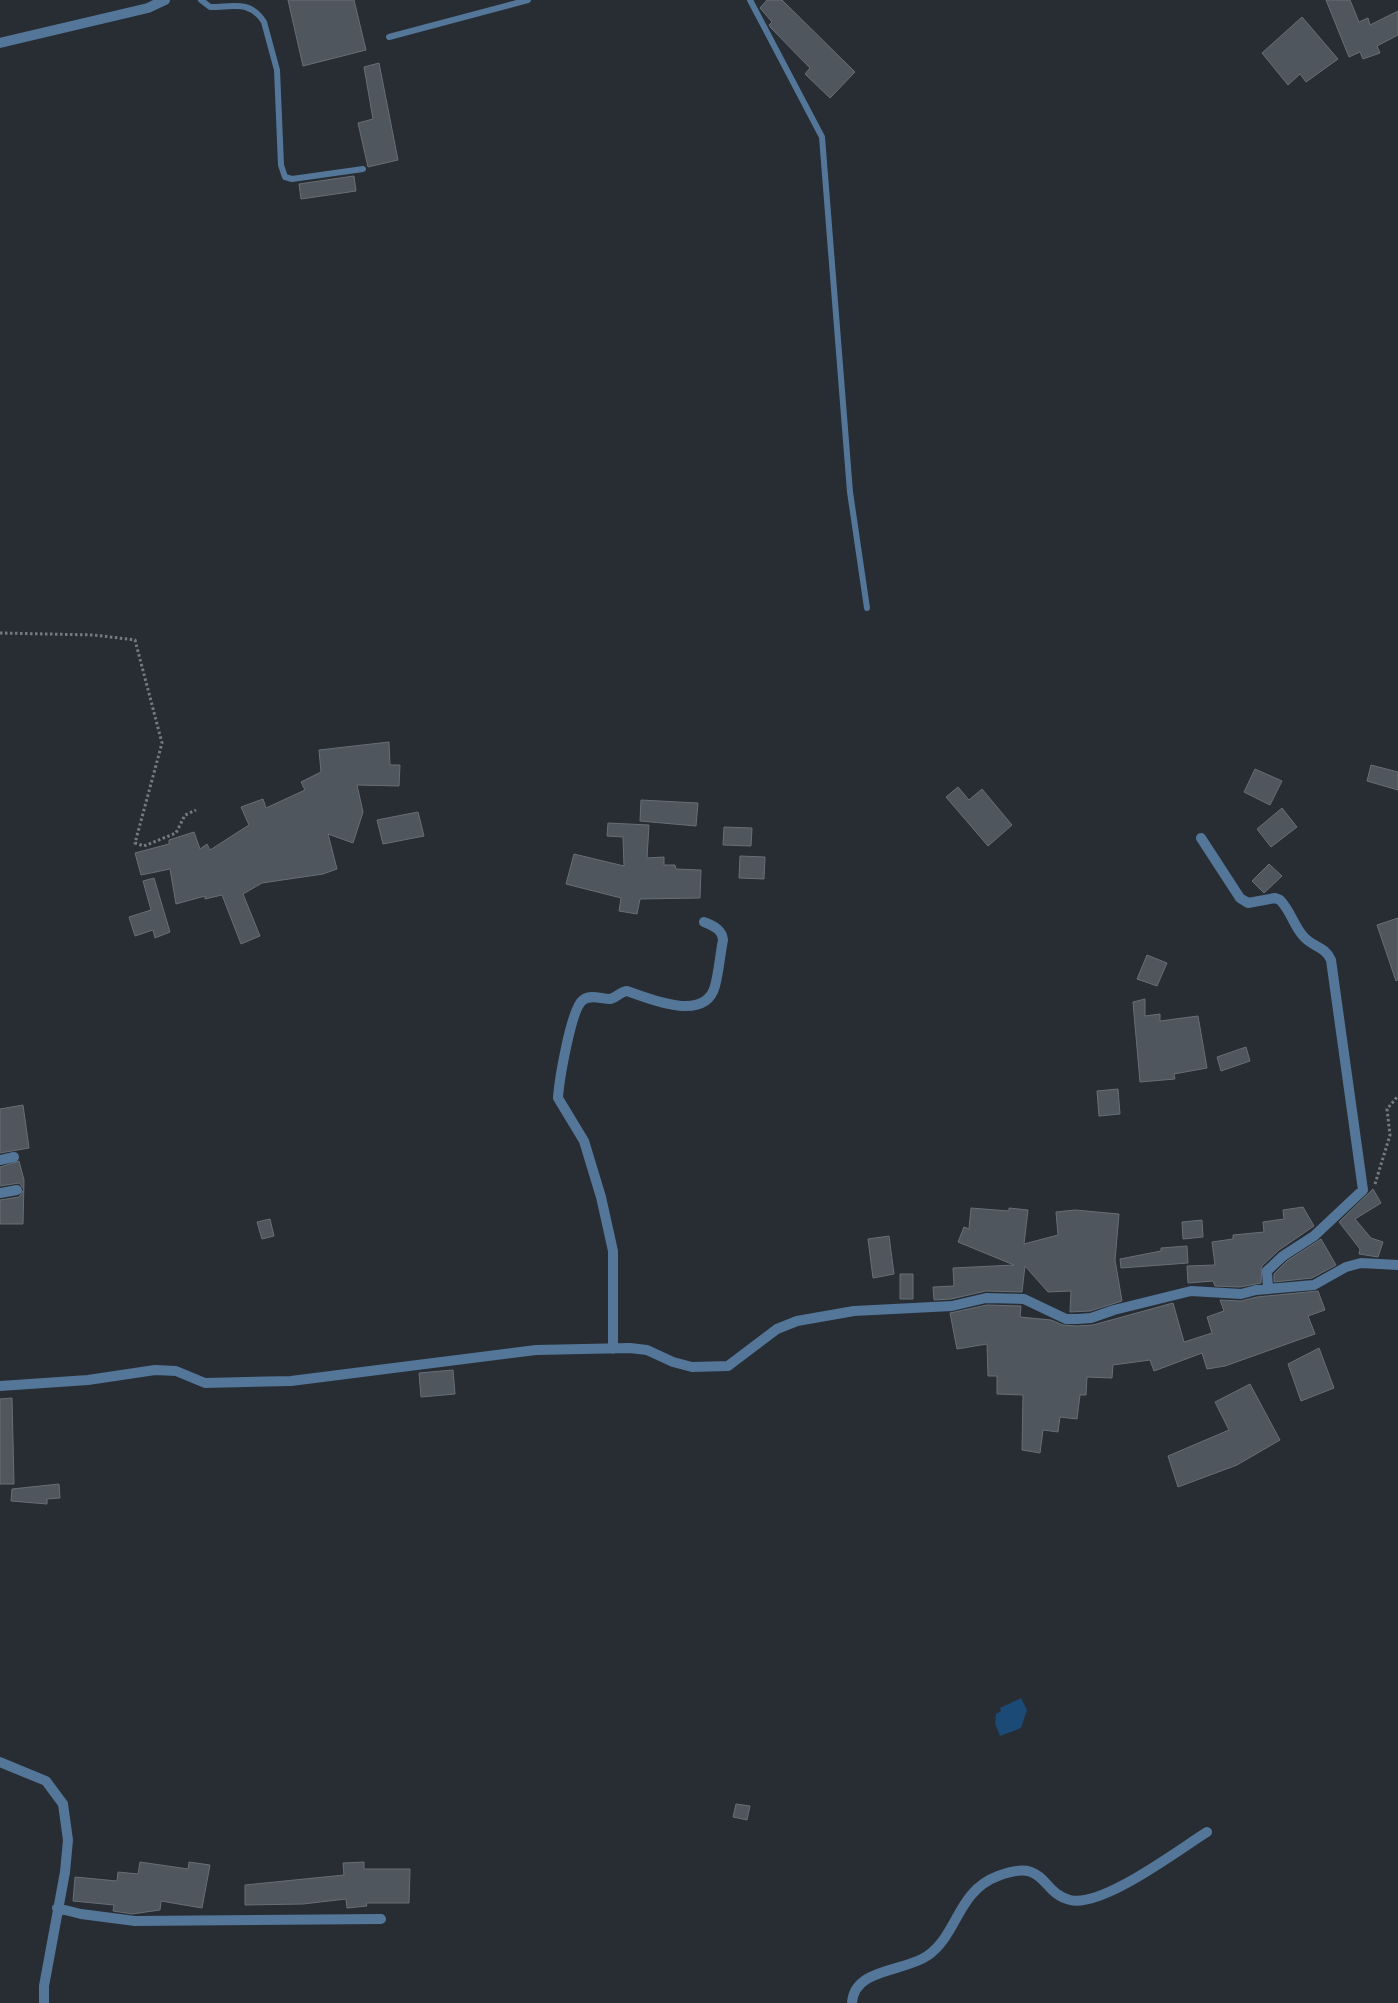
<svg xmlns="http://www.w3.org/2000/svg" width="1398" height="2003" viewBox="0 0 1398 2003" font-family="'Source Sans 3',sans-serif">
<style>
.water{fill:#1b4a77}
.building{fill:#50565d;stroke:#686e75}
.lines{fill:none;stroke-linecap:round;stroke-linejoin:round}
.path{stroke:#757a7f;stroke-width:3;stroke-dasharray:2.5 2.5;stroke-linecap:butt}
.lane{stroke:#547699;stroke-width:6}
.street{stroke:#547699;stroke-width:10}
</style>
<rect width="100%" height="100%" fill="#272d33"/>
<path class="water" d="M1021,1698L1027,1710L1021,1728L1000,1736L995,1723L996,1714L1001,1711L1000,1708Z"/>
<path class="building" d="M288,0H354L366,50L303,66Z
M767,0H782L855,72L830,98L805,74L810,68L771,28L769,25L772,22L760,8Z
M1326,0H1350L1359,22L1368,18L1370,25L1398,11V35L1377,46L1380,53L1363,59L1360,52L1349,57Z
M1302,17L1338,59L1306,82L1300,74L1288,85L1262,53Z
M379,63L398,160L368,167L358,123L373,119L364,67Z
M354,176L356,191L301,199L299,184Z
M389,742L390,765H400L399,786L357,785L363,812L353,843L328,834L337,869L323,874L262,883L243,894L260,936L241,944L222,895L205,899V896L176,904L170,869L141,875L135,853L169,844V840L194,832L200,849L207,844L210,850L249,825L241,807L263,799L266,808L305,790L301,782L321,772L319,750Z
M1371,765L1398,772V790L1367,781Z
M1255,769L1282,781L1270,805L1244,792Z
M958,787L969,800L982,789L1012,825L988,846L946,797Z
M641,800L698,803L696,826L640,821Z
M1282,808L1297,827L1271,847L1257,829Z
M418,812L424,836L383,844L377,820Z
M608,823L649,825L647,858L664,857V865H675L676,869L701,870L700,898L640,899L637,914L619,911L621,898L566,884L574,854L624,866L623,837L607,836Z
M724,827L752,828L751,846L723,845Z
M740,856L765,857L764,879L739,878Z
M1269,864L1282,876L1264,893L1252,881Z
M154,878L170,932L155,938L153,930L135,936L129,917L151,910L143,881Z
M1398,918V980L1396,981L1377,925Z
M1147,955L1167,963L1157,986L1137,979Z
M1145,999V1016L1160,1014V1021L1198,1016L1207,1068L1174,1074L1175,1079L1140,1082L1133,1002Z
M1246,1047L1250,1061L1221,1071L1217,1057Z
M1118,1089L1120,1114L1099,1116L1097,1091Z
M23,1105L29,1148L0,1153V1109Z
M19,1161L24,1180L23,1224H0V1200L19,1197L24,1189L19,1183L0,1186V1167Z
M1373,1189L1381,1203L1355,1219L1371,1238L1383,1242L1378,1257L1359,1254L1360,1249L1339,1222Z
M1303,1207L1314,1226L1279,1250L1262,1266L1261,1283L1240,1287L1215,1286L1213,1281L1188,1283L1187,1266L1215,1265L1212,1242L1233,1239V1235L1264,1232L1263,1222L1284,1219L1283,1210Z
M971,1208L1009,1211V1208L1028,1210L1024,1244L1058,1235L1056,1212L1075,1210L1119,1214L1115,1260L1122,1301L1090,1311L1070,1312L1071,1291L1048,1292L1025,1266L1022,1292L986,1291L951,1299L934,1300L933,1287L954,1286L953,1268L1014,1265L958,1242L964,1227L969,1229Z
M270,1219L274,1236L262,1239L257,1222Z
M1202,1220L1203,1237L1183,1239L1182,1222Z
M889,1236L894,1274L873,1278L868,1239Z
M1321,1239L1336,1265L1312,1278L1274,1282V1274L1287,1261Z
M1187,1246L1188,1263L1121,1268L1120,1259L1161,1251V1248Z
M900,1274H913V1299H900Z
M1318,1291L1325,1310L1308,1316L1315,1334L1225,1366L1207,1369L1202,1353L1154,1371L1150,1360L1113,1365L1112,1378L1087,1377L1086,1395H1080L1077,1419L1060,1417L1058,1432L1043,1430L1040,1453L1022,1450L1023,1395L997,1394V1376H988L987,1344L957,1349L950,1313L987,1305L1021,1306L1020,1317L1051,1320L1063,1325L1077,1326L1093,1325L1173,1303L1184,1342L1212,1333L1207,1317L1224,1311L1220,1300L1241,1301L1257,1297Z
M1319,1348L1334,1388L1301,1401L1288,1364Z
M453,1370L455,1394L421,1397L419,1373Z
M1250,1384L1280,1440L1237,1465L1178,1487L1168,1456L1229,1430L1215,1402Z
M12,1398L14,1484H0V1399Z
M59,1484L60,1498L47,1499V1504L11,1501L12,1489Z
M736,1804L750,1806L747,1820L733,1817Z
M140,1862L188,1869L189,1862L210,1865L202,1908L161,1901L160,1910L132,1914L113,1911L114,1905L73,1901L75,1877L117,1881L118,1872L138,1874Z
M364,1862V1869H410L409,1903H366L367,1906L347,1908L346,1899L303,1904L245,1905V1885L344,1875L343,1863Z"/>
<g class="lines">
<path class="path" d="M0,633L94,635L135,640L162,743L135,843L144,846L176,833L185,815L196,810
M1375,1184L1390,1135L1387,1109L1398,1096"/>
<path class="lane" d="M201,0L210,7C234,7 250,0 264,22L277,70L281,165L285,177L292,179L363,169
M750,0L822,137L850,492L867,608
M389,37L528,0"/>
<path class="street" d="M0,43L148,8L165,0
M1201,838L1240,898L1248,903L1275,898L1280,900C1291,911 1294,927 1304,937C1313,947 1326,947 1331,960L1363,1190L1314,1236L1283,1256L1267,1271L1268,1289
M0,1160L14,1157
M0,1193L17,1190
M613,1349V1251L601,1197L584,1141L558,1098C559,1082 571,1008 583,1000C591,994 601,999 610,999C616,998 620,992 627,991C651,999 705,1023 715,986C719,971 720,955 723,940C722,929 713,926 704,922
M0,1386L88,1380L155,1370L176,1371L205,1383L291,1381L536,1350L630,1348L647,1350L673,1362L692,1367L728,1366L777,1329L797,1321L854,1311L952,1306L986,1298L1024,1299L1066,1319H1077L1091,1318L1114,1310L1191,1291L1241,1294L1256,1290L1314,1285L1346,1267L1361,1263L1398,1265
M0,1762L46,1781L63,1804L68,1840L65,1872L44,1986V2003
M57,1908L81,1914L135,1921L381,1919
M852,2003C854,1968 904,1972 927,1956C958,1935 957,1891 998,1876C1047,1857 1040,1893 1070,1900C1102,1908 1178,1850 1207,1832"/>
</g>
</svg>
